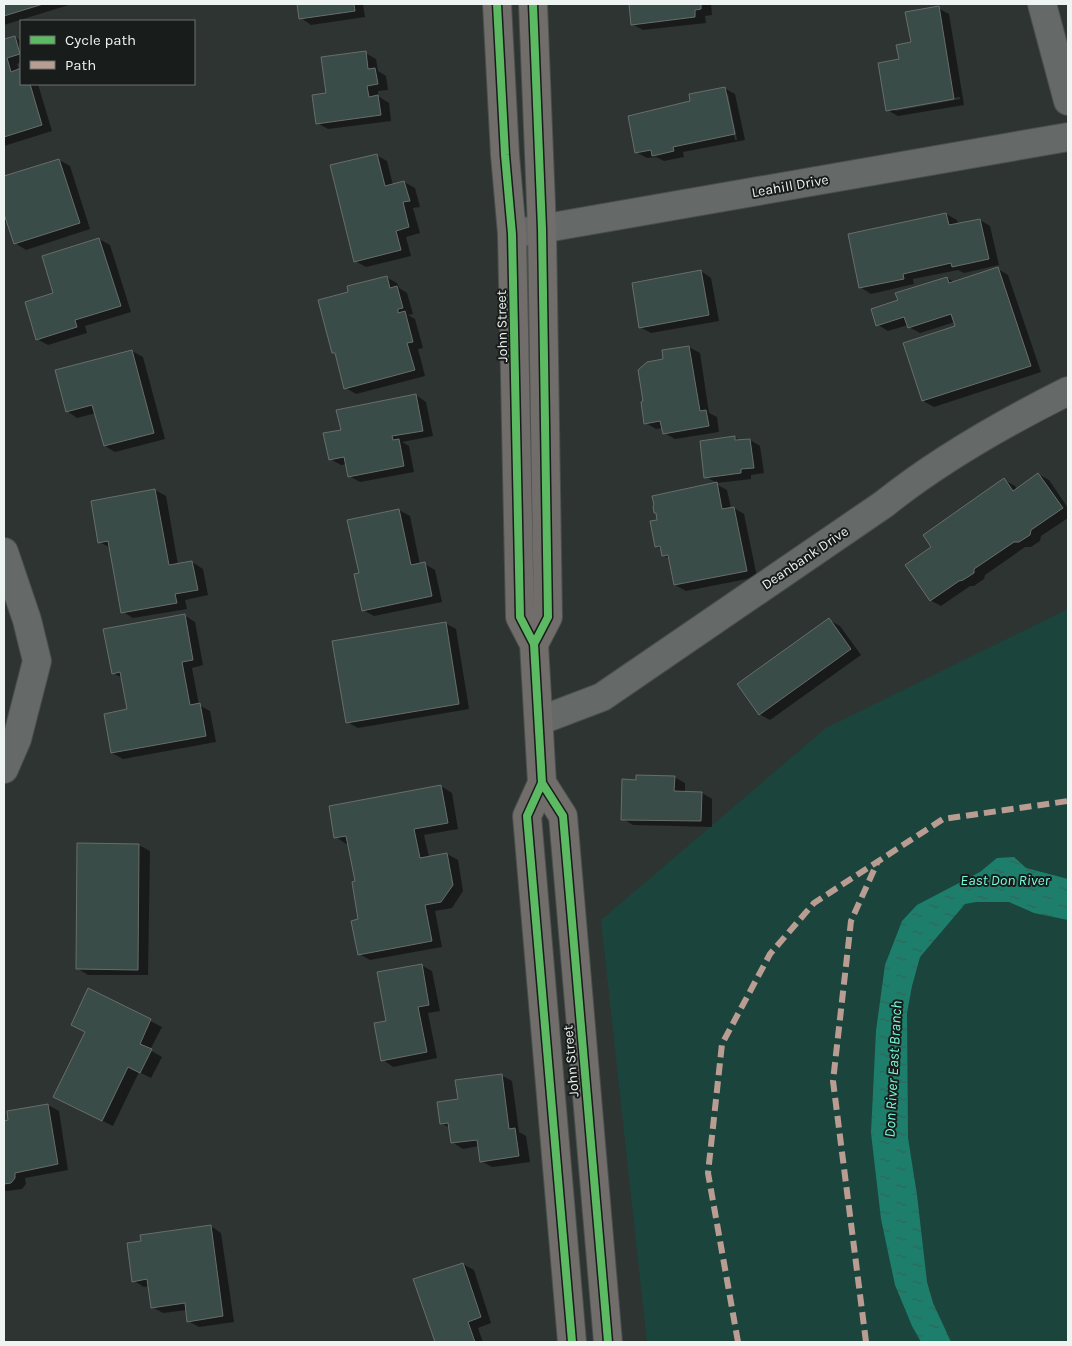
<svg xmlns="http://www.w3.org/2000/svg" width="1072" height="1346" viewBox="0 0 1072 1346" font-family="Karla,sans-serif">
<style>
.green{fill:#1b453c}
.water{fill:url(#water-ripples)}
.shadow{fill:#0007;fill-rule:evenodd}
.building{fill:#3a4c48;stroke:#686d6b}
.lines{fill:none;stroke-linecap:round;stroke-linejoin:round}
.minor-casing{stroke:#4a4f4d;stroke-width:30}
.major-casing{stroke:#4a4f4d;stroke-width:30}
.minor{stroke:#656968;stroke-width:28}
.major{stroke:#706d6a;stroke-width:28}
.quiet{stroke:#b99d93;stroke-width:6;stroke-dasharray:12 6;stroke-linecap:butt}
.cycleway-casing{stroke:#181c1b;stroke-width:11}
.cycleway{stroke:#5cba63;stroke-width:8}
.labels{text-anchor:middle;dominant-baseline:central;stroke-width:4;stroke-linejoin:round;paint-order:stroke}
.street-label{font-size:14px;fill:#edf4f2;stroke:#181c1b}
.water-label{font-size:15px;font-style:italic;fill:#76fddd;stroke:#181c1b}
</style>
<defs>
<pattern id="water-ripples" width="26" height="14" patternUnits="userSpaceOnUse" patternTransform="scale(1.25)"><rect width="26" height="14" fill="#1d7f6b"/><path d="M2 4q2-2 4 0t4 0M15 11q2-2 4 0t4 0" fill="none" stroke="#32645a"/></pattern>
</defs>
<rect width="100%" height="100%" fill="#2e3432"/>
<path class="green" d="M1068,609V1342H647L601,920L826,728Z"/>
<path class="water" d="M1014,857L1026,868L1068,879V920L1034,913L1009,902H976L965,904L920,957L912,986L907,1013L908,1138L917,1195L927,1282L933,1303L951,1342H921L912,1326L895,1285L881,1219L871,1133L876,1031L885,965L902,921L917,905L980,872L997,858Z"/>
<path class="shadow" d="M4,4H72L4,25Z
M299,4H363L365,17L311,25L301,18Z
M630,4H711L712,15L705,16L706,23L643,30L632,24Z
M938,8L949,14L964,105L898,116L887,110L900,60ZM960,97V99L895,111V108Z
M15,37L21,41V62L17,64L19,70H21V84H38L52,131L4,146V39L6,40Z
M365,53L376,59L378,71L386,76L388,90L378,91V96L389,103L391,121L328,129L317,123Z
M724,88L735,94L745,140L683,152L684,157L664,161L656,157L647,158L636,152L691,102ZM725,94H728L737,140H735Z
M376,155L387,161L393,185L404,182L415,188L420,207L413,208L420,233L406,237L411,256L366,267L355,261Z
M59,160L70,166L90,229L26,250L15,243L9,222L4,223V177Z
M946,214L957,220L958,224L980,220L990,226L999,265L964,273L958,270L913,279L914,284L871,294L860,287Z
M99,239L110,245L131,312L85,326L87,333L48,345L37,339L55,294Z
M998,269L1008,275L1041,372L934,407L923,401L956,327L955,322L920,333L909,327L908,325L888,331L878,325L899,301L947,278L954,282Z
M701,271L711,278L719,321L651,333L640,327Z
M386,277L397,283L399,288L407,293L413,314L408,315L415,319L423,348L418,349L425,376L356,394L346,388L337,355L333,353L350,293Z
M689,347L700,353L709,413L717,417L719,432L675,439L664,433L663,428L656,429L646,423L665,360Z
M132,351L143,357L165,439L115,452L105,446L96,413L77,418L67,411Z
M416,395L426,402L433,436L402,442L409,446L414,472L360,482L349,476L347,464L341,465L330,459Z
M735,437L741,441L750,440L760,446L764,473L751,475V479L717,483L706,477Z
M1038,474L1049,480L1068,508V518L1041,536L1040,541L1031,547H1025L985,575L984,579L974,586H970L941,606L930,600L933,547L1004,480L1015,486L1017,489Z
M716,484L727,490L731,508H734L744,514L757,577L686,591L675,585L670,559L663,555L662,550L656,546L659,521Z
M155,490L166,496L178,565L192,562L203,569L208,595L185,600L187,609L133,618L123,612L111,548L99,542Z
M399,510L410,516L420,565L425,564L435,570L442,602L374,616L363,610L360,574Z
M184,615L195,622L203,665L192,668L199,705L210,711L216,742L123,759L112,753L128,710L122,678L113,673Z
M829,620L840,626L861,655L770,720L759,714Z
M445,623L456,629L469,709L358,728L347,722Z
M674,777L685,783V793H702L712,799V827L633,825L623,819L638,781Z
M441,786L452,793L458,829L424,835L429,857L447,854L458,860L463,891L452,908L435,911L442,947L370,960L359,954L360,920L356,882L349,843L346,844L336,837Z
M139,845L150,851L148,975H88L77,968Z
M421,965L432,971L440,1011L428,1013L437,1058L393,1067L383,1060L387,1022Z
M89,990L162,1027L150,1050L162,1057L151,1078L139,1072L113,1126L66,1103L86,1032Z
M501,1075L512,1081L519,1132L526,1136L530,1162L492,1167L481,1161L479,1146L463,1149L452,1142L450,1128L441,1123L459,1100Z
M48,1105L59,1111L68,1170L25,1178L26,1184L22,1189L7,1191L4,1190V1122Z
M211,1226L221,1233L234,1322L199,1327L188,1321L187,1310L163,1313L152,1307L150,1286L144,1287L134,1281Z
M463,1264L474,1270L491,1323L478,1328L483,1342H436L415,1280Z"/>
<path class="building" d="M4,4H43L4,16Z
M297,4H354L355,11L299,19Z
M629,4H701V9L695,10V17L631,25Z
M939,6L954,99L886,111L878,63L899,59L896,45L911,42L905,12Z
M15,36L20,54L7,58L11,72L21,68V84H30L42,125L4,137V39Z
M366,51L368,69L375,68L378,84L367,86L369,97L378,95L381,115L316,124L312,95L326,93L321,57Z
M725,87L735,134L673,147L674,151L657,155L652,156L651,150L635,153L628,116L690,101L689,94Z
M377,154L385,186L404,181L410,201L403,202L409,227L396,231L401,250L354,262L330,165Z
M59,159L80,223L14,244L4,214V176Z
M946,213L949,225L980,219L989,259L952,267L951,263L903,274L904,279L859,288L848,234Z
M99,238L121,306L75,320L77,327L36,340L25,302L53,293L42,256Z
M998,267L1031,366L922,401L903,343L955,326L951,314L908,328L904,317L876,326L871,309L898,300L895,293L947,277L949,283Z
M701,270L709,315L639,328L632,283Z
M387,276L390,288L397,286L403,308L398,309V313L405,311L413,342L407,343L415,370L344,389L335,353H332L318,300L348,292L347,286Z
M689,346L700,411L706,410L709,426L663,434L660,421L644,424L641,402L643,401L638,370L647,362L663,359L662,350Z
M132,350L154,433L104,446L92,405L66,412L55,370Z
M416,394L423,431L392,436L393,440L399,439L404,466L348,477L344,457L329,460L323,433L341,430L336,410Z
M735,436V440L750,439L754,468L741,469V473L704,478L700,441Z
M1038,473L1063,508L1031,530L1030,535L1019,542H1014L974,569V573L963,580L959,581L930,601L905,565L931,547L923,535L1004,478L1013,491Z
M717,482L722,509L734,507L747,571L674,585L668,555L662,556L660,546L655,547L650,521L657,520L656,513H654L653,506L654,505L652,496Z
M155,489L169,565L192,561L198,590L175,594L177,603L121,613L108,541L98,543L91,501Z
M399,509L411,565L425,562L432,596L362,611L354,574L359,573L347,520Z
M185,614L193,660L182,662L190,705L200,703L206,736L111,753L104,714L127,709L120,672L112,674L103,629Z
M829,618L851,649L759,715L737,684Z
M446,622L459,704L346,723L332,641Z
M636,775L675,776L674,791L702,792L701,821L621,820L622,779L636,780Z
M441,785L448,823L414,829L420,858L447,853L453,885L441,902L425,905L432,941L358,955L351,921L358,919L352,882L355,881L346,836L334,838L329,806Z
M77,843L139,844L138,970L76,969Z
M422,964L429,1005L418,1007L427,1052L381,1061L374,1023L386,1021L377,972Z
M88,988L151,1019L140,1044L152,1049L140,1073L128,1067L102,1121L53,1097L85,1032L71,1025Z
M502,1074L509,1129L515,1128L519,1156L480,1162L477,1140L451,1143L448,1123L440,1124L437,1102L458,1099L455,1080Z
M48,1104L58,1164L15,1173V1178L11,1183L4,1184V1121L8,1120L7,1111Z
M211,1225L223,1316L187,1322L185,1303L151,1308L147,1279L132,1282L127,1243L141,1241L140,1235Z
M463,1263L481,1317L468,1322L475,1342H435L413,1279Z"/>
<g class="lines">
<g class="minor-casing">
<path id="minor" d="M1042,4L1068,101
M512,234L1068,137
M4,552L27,620L37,661L17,739L4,769
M539,721L602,697L884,504C940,459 1004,423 1068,391"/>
</g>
<g class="major-casing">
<path id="major" d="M497,4L505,155L512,234L520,617L534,644L542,783L527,816L572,1342
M533,4L542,229L548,617L534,644
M542,783L563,816L608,1342"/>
</g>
<use href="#minor" class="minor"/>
<use href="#major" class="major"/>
<path class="quiet" d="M738,1342L708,1173L722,1044L770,954L814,903L943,819L1068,801
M866,1342L833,1081L851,921L878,861"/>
<g class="cycleway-casing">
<path id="cycleway" d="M497,4L505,155L512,234L520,617L534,644L542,783L527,816L572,1342
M533,4L542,229L548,617L534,644
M542,783L563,816L608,1342"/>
</g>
<use href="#cycleway" class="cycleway"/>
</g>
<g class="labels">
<g class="street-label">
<text transform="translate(790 186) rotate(-10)">Leahill Drive</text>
<text transform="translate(502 326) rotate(-91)">John Street</text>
<text transform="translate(805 558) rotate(-34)">Deanbank Drive</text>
<text transform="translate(571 1061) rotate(-95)">John Street</text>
</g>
<g class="water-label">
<text x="1005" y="880">East Don River</text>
<text transform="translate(893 1069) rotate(-87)">Don River East Branch</text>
</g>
</g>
<rect width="1072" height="1346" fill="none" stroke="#edf4f2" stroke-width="10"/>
<rect x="20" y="20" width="175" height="65" fill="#181c1b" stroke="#6d7271"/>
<rect x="30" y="36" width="25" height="8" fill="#5cba63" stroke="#6d7271"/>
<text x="65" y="45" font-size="15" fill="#edf4f2">Cycle path</text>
<rect x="30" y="61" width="25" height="8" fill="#b99d93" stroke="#6d7271"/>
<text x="65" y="70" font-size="15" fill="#edf4f2">Path</text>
</svg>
